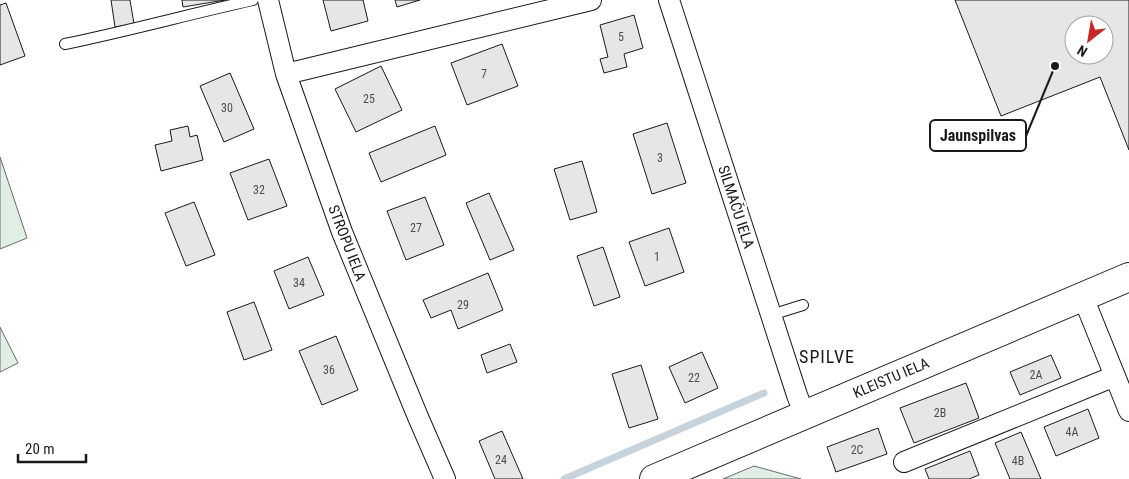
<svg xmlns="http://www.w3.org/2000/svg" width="1129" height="479" viewBox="0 0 1129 479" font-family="'Roboto Condensed',sans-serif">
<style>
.green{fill:#e0efe3;stroke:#6a6a6a}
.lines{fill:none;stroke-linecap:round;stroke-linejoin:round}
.stream{stroke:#c6d2dc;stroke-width:7}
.building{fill:#e6e6e6;stroke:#1a1a1a;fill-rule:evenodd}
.lane-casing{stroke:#1a1a1a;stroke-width:12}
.street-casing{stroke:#1a1a1a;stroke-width:22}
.secondary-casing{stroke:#1a1a1a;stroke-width:30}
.lane{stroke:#fff;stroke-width:10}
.street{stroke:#fff;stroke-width:20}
.secondary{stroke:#fff;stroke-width:28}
.labels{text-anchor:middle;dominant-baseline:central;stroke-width:4;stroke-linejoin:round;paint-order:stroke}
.number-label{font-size:12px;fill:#4d4d4d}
.street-label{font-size:15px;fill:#1a1a1a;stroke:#fff}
.quarter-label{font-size:18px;letter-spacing:1px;fill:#1a1a1a;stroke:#fff}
.leader{fill:none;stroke:#1a1a1a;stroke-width:2}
.callout-dot{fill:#1a1a1a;stroke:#fff;stroke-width:2}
.callout{fill:#fff;stroke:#1a1a1a;stroke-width:2}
.callout-label{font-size:16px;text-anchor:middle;font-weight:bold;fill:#1a1a1a}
</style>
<rect width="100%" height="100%" fill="#fff"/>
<path class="green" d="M0,157L27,238L0,249Z
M0,327L18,363L0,372Z
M754,466L801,479H723Z"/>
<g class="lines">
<path class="stream" d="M564,479L764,393"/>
</g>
<path class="building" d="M111,0H130L134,24L115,27Z
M182,0H225L183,7Z
M323,0H363L368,21L331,31Z
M395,0H420L397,7Z
M955,0H1129V150L1100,77L1001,116ZM1074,25H1104V55H1074Z
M6,3L25,56L0,65V5Z
M634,15L643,48L624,54L627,67L604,73L600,59L608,57L600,25Z
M502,44L518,86L467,105L451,63Z
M381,66L402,110L356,132L335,89Z
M230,73L254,129L224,142L200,86Z
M667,123L686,183L652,194L633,134Z
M188,126L190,137L197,135L203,160L161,171L155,145L172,141L170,130Z
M435,126L446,155L381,182L369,153Z
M269,159L287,206L248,220L230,173Z
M582,161L597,212L570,220L554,169Z
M489,193L514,250L490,260L466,203Z
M425,197L444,245L406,260L387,211Z
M194,202L215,255L186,266L165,213Z
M669,228L684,272L645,286L629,242Z
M603,247L620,297L594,306L577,256Z
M308,257L324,295L289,309L274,271Z
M488,273L503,310L458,329L451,310L431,318L423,300Z
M254,302L272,350L244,360L227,312Z
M336,336L358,390L322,405L299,351Z
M510,344L517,362L487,373L481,355Z
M702,352L718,388L685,403L669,367Z
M1051,355L1061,378L1020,395L1010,372Z
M641,365L658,419L629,428L612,374Z
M966,383L979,418L914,443L900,408Z
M1088,409L1099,438L1056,456L1044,427Z
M878,428L887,454L836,472L827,447Z
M502,431L523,479H495L479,441Z
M1021,432L1041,479H1010L995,443Z
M970,451L979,475L969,479H929L925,469Z"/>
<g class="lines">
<g class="lane-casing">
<path id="lane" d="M65,44C128,31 190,14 253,0
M771,315L803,305"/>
</g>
<g class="street-casing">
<path id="street" d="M268,0L286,74L342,232L418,417L445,479
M669,0L797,395L804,414
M286,74L591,0
M1083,297L1129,411
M904,462L1115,376"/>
</g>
<g class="secondary-casing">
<path id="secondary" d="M654,479L1129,277"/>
</g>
<use href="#lane" class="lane"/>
<use href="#street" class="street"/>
<use href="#secondary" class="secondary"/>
</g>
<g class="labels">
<g class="number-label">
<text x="621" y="37">5</text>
<text x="484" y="74">7</text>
<text x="369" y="99">25</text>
<text x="227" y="108">30</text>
<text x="660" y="158">3</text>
<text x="259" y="190">32</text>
<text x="416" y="228">27</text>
<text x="657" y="257">1</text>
<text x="299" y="283">34</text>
<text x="463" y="305">29</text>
<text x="329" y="370">36</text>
<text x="1036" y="375">2A</text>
<text x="694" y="378">22</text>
<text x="940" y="413">2B</text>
<text x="1072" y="432">4A</text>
<text x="857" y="450">2C</text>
<text x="501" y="460">24</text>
<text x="1018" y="461">4B</text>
</g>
<g class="street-label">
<text transform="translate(736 207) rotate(72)">SILMAČU IELA</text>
<text transform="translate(347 243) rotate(69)">STROPU IELA</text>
<text transform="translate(891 378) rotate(-23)">KLEISTU IELA</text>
</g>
<g class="quarter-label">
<text x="827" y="356">SPILVE</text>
</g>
</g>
<path class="leader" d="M1055 66L1026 136"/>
<circle class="callout-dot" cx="1055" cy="66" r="5"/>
<rect class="callout" x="930" y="120" width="96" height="31" rx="5"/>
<g class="callout-label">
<text x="978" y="141">Jaunspilvas</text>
</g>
<g transform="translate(1089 40) rotate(211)"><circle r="24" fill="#ffffff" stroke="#a3a3a3"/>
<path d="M0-4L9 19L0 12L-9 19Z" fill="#c62828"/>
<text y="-8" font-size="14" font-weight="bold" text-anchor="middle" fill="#1a1a1a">N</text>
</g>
<path d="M18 454v8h68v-8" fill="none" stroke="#1a1a1a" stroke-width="2.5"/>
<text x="25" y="454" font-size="15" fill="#1a1a1a" stroke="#ffffff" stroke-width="4" paint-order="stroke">20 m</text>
</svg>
